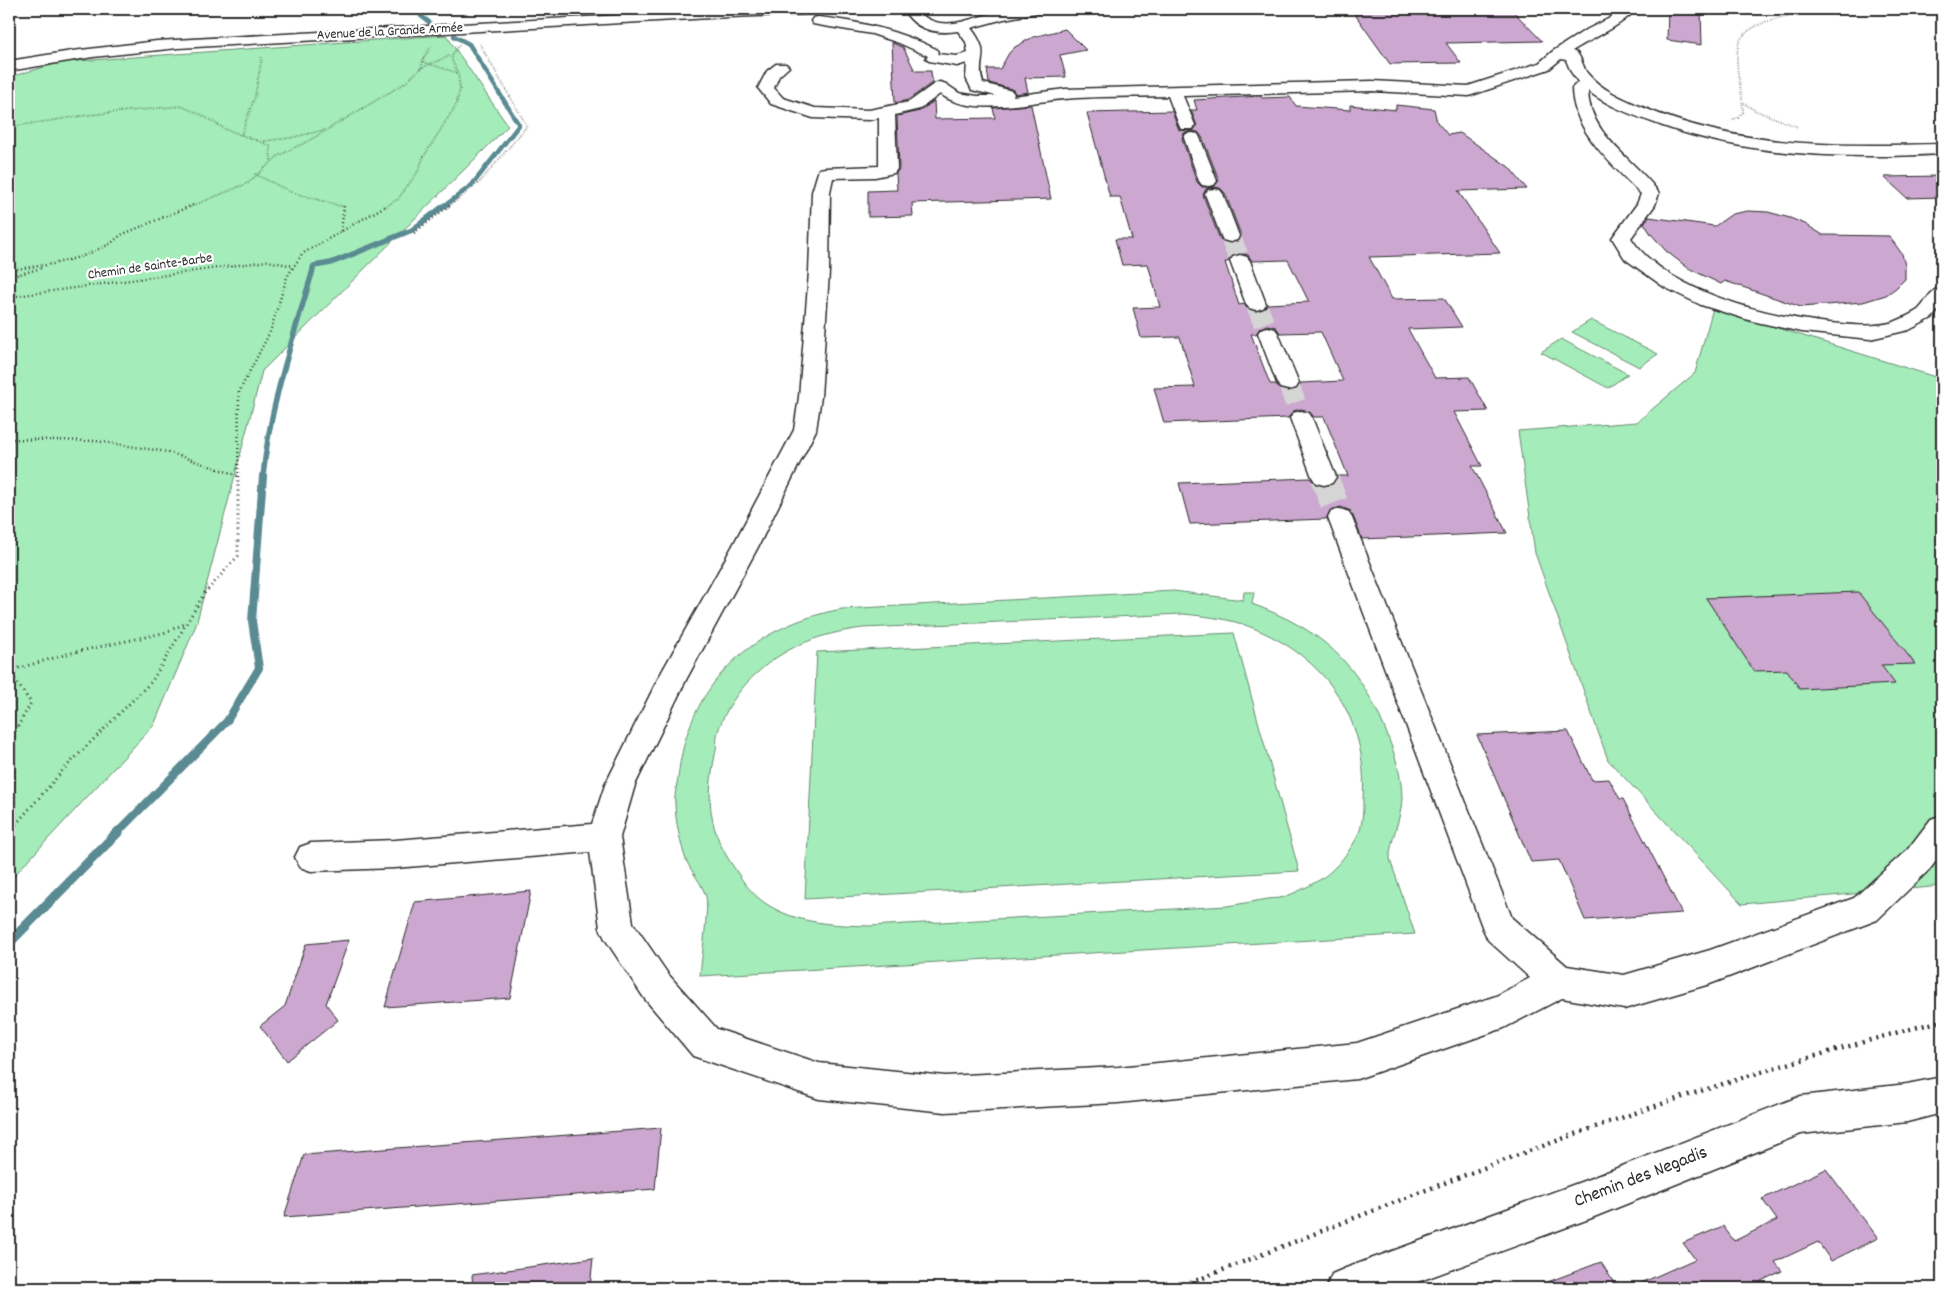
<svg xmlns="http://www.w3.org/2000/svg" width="1951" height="1297" viewBox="0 0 1951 1297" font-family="Dekko,sans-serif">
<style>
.green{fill:#a4ecb9;stroke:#688c72;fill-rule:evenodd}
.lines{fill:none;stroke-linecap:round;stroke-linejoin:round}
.stream-far3{stroke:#5a8a92;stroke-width:4.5}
.stream-far2{stroke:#5a8a92;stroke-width:5.5}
.stream-far1{stroke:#5a8a92;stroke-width:8}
.stream{stroke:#5a8a92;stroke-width:10}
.building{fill:#cca7d0;stroke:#2b2b2b;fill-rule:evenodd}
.minor-tunnel-far1{stroke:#d5d5d5;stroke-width:21;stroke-dasharray:21 11;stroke-linecap:butt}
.minor-tunnel{stroke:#d5d5d5;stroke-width:28;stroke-dasharray:28 14;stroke-linecap:butt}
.minor-casing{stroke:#2b2b2b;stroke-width:3}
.path-far3{stroke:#2b2b2b;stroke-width:2;stroke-dasharray:0.5 2;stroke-linecap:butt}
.path-far2{stroke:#2b2b2b;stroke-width:2.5;stroke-dasharray:1 3;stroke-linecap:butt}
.path-far1{stroke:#2b2b2b;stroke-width:3;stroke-dasharray:1 4;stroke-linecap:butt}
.path{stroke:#2b2b2b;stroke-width:4.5;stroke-dasharray:2 5;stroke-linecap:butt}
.minor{fill:#fff;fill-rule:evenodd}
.labels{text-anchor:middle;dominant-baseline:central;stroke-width:4.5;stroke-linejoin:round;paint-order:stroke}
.far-street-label{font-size:14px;fill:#2b2b2b;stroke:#fff}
.near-street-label{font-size:19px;fill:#2b2b2b;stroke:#fff}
</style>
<rect width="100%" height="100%" fill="#fff"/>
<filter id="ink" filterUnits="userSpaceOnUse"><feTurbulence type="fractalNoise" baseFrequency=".02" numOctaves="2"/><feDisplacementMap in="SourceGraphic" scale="10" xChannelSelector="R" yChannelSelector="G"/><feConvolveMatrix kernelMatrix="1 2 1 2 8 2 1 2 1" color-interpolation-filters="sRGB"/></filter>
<g filter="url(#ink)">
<path class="green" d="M446,35L508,126L262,371L196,625L154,725L9,881V77L63,62Z
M1713,308L1942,379V886L1742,904L1608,760L1535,553L1518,431L1637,422L1695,373Z
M1591,320L1658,354L1639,367L1572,332Z
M1561,339L1628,374L1608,388L1541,352Z
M1174,591L1243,600L1244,592H1254L1252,604C1320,629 1357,661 1385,729C1394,752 1402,774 1402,799C1402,816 1389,844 1390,858C1391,865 1395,873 1397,880C1403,898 1409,916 1415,934L700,976C701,962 709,907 706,897C702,883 692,873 686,860C681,846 675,819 675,804C674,793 678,781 679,770C691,681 755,625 842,609ZM1183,614C1203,616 1223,618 1242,624C1321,651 1369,715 1363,799C1363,810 1363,822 1359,833C1353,848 1335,870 1321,879C1309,886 1296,893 1283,897C1279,899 1273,898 1268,899C1255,901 1241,904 1227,906L870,926C834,925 796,924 765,903C752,894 743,882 735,869C708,831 706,799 715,755C717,748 716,742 717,736C722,713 740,688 757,673C787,645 823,633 863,628Z
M1234,633L1299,871L805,899L817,652Z"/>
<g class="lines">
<path class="stream-far3" d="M419,9L421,16L429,22
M443,207L472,185L519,125L469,44L454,36"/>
<path class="stream-far2" d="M313,268L314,266L331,263L412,230L445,205
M263,477C269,407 293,338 313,270"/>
<path class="stream-far1" d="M118,832L227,721L259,668L252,621L263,476"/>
<path class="stream" d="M9,943L119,831"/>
</g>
<path class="building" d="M1351,9H1511L1542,41L1446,43L1461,63L1390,64Z
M1668,9H1701L1702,45L1667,40Z
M1065,29L1086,50L1060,55L1066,77L1025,78L1028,92L1016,94L1012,89L989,83L987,69H1000L1009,53L1015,47L1033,37Z
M892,43L903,47L915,71H931L932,83L908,100L895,103Z
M1261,96L1262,98L1290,97L1296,106L1350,110V105L1396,110V105L1434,109L1437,122L1448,135L1460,133L1509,167L1527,189L1458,191L1500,253L1369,257L1392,299L1444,298L1462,327L1408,329L1435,378L1469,377L1488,411L1454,412L1482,466H1472L1507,533L1362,539L1351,511L1341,507L1330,510L1326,519L1190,524L1179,483L1310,478L1316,485L1324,487L1334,484L1338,476H1348L1324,417H1314L1309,411L1301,409L1293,411L1288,418L1164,423L1154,388L1195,387L1180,337L1141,338L1133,308L1160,307L1148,264L1122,265L1115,239H1132L1120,197H1110L1087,113L1172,111L1179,130L1193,131L1197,126L1191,110H1197L1194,100ZM1192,131L1198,132L1202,137L1219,180L1214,187H1202L1197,182L1182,139L1184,133ZM1214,187L1220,188L1225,193L1241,235L1238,242L1229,244L1222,242L1219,237L1203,195L1206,189ZM1239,253L1248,255L1252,261L1288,260L1309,302L1268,304L1264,309L1257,312L1248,310L1244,304L1239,305L1225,262H1228L1232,255ZM1267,325L1276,327L1280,333L1321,332L1343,381L1301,383L1296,390L1288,392L1280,390L1275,384H1270L1251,334H1256L1260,328Z
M934,101L935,119L995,118L993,108L1031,105L1051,199L912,203L913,216L868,217V191L897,190L896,173L899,169L897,116L920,111Z
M1942,176V197L1907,198L1884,177Z
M1748,211L1768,212L1790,218L1805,224L1823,235L1889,236L1902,254L1905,265V279L1896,288L1886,295L1863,302L1801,307L1725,281L1721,284L1688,268L1666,251L1651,234L1644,223L1649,217L1715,226L1732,214Z
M1858,592L1915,664L1881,665L1895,684L1800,689L1787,670L1754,671L1706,598Z
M1568,731L1592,780L1609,779L1620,799H1623L1682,913L1585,920L1559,860L1531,862L1477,735Z
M531,891L510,998L385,1007L415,902Z
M349,940L326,1004L338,1020L287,1061L260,1026L285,1006L306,944Z
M661,1128L655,1189L284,1217L304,1155Z
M1826,1169L1878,1238L1831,1261L1818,1242L1775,1262L1782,1271L1761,1281L1766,1288H1630L1695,1259L1683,1243L1723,1226L1734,1241L1777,1220L1762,1199Z
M593,1258L590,1288H473L472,1275Z
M1601,1262L1617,1288H1537V1286Z"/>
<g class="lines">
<path class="minor-tunnel-far1" d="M1230,236L1240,261
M1256,304L1268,333
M1288,383L1301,418"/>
<path class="minor-tunnel" d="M1324,477L1340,518"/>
<g class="minor-casing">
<path id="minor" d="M729,9H853L846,13L729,17L178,48L93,57L9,71V61L72,51L157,41Z
M908,9H922L921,14C947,37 983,11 1011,9C1022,8 1033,9 1043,9L1041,12L1004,19L971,28C993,56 975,59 983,83L1012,91L1014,94L1013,96L1065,89L1372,81L1468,86L1539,63L1553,51L1584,31L1610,18L1620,9H1635C1626,24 1589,40 1572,51L1577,53C1582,59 1583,67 1587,73C1600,89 1623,99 1642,107C1741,149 1837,146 1942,144V154C1846,159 1751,157 1660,125C1635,116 1609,107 1588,91C1589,136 1636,160 1659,193L1655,205L1631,238C1666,292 1768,316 1829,323C1852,325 1872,328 1894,322C1901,319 1912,314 1918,310C1927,302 1929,290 1942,287V306L1932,318L1909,330L1870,339L1802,332L1752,321L1701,305L1664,287L1625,259L1612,238L1637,204L1641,194C1613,165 1572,131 1572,88L1578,82L1571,72L1566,60L1561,59L1549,69L1469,96L1372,91L1183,96L1195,125L1193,129H1181L1179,125L1168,96C1133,97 1098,96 1064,99C1028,102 972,117 940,94L920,109L895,115L897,169L894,173L875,177L833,178L830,192L829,272L821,397L816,430L758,547L687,678L635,785L620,837L633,923L668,974L717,1029L819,1063L945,1076L1118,1067L1357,1043L1496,996L1530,978L1488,940L1483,929L1328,518L1331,512L1340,509L1349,512L1352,518L1512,918L1567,966L1624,975L1710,950L1854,898L1908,849L1931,819L1942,815V853L1930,869L1877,920L1710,984L1624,1009L1562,998L1504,1028L1357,1079L1118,1103L945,1112L819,1099L693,1056L644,998L605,939L600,928L590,852L395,868L311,871L300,867L295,857L300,847L311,843L395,840L592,824L605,785L660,675L732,547L794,430L799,397L809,272L812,192L819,169L825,168L879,166V118L869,120L813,118L771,104L758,88L767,71L776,64H786L789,67L779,76L774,88L783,98L815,108L869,110L909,102L934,84L940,82L946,84L959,93L977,96H996L972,90L966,78L967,63L957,66L929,61L926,58L928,56L899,43L872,34L818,25L813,24L811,21L813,18L818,17C859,21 899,31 936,49L938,52L937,54L957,56L968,53L966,42L958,31C939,34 919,31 907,15Z
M1192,133L1198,134L1200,138L1217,181L1214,185L1208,186L1202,185L1199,181L1184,138L1186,134Z
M1214,189L1220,190L1223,194L1239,236L1237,240L1230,242L1223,240L1221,236L1205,194L1208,190Z
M1240,255L1247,257L1250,261L1266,304L1263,308L1256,310L1249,308L1246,304L1230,261L1233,257Z
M1268,327L1275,329L1278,333L1299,383L1296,388L1288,390L1280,388L1277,383L1258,333L1261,329Z
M1301,411L1309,413L1312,418L1336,477L1332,483L1324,485L1316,483L1312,477L1290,418L1293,413Z
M1942,1077V1113L1907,1122L1801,1134L1589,1219L1401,1288H1326L1332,1274L1346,1268L1589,1179L1801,1096L1907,1084Z"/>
</g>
<path class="path-far3" d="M423,62L458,73
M421,68L452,55
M1744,103L1754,110L1798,127
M1733,119L1738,118L1743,112C1743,90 1734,70 1738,47C1743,14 1822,11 1848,9
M9,127L88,115L181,106L202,115L225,129L270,145L271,161
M241,135L255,96L262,56
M264,141L290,138L324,130
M255,174L291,192L344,207
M190,207L248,183L278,156L310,140L405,83L421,68L424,57L431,47
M385,207L398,199L419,170L423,158L456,105L460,89L458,73L452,61V55L459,45
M448,207L480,182L527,126L479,43"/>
<path class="path-far2" d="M341,231L344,206L342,205
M414,233L450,205
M9,270L53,264L83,256L110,244L121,235L193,205
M9,277L42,268
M9,297L267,261L294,266
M9,439L96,441L168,452L239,476
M238,477L239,392L270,332L287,277L302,254L387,205"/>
<path class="path-far1" d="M9,671L71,653L163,633L187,623
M9,671L31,703L9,742
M9,824L15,826L14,732
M9,832L66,767L152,681L204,594L238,556V476"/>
<path class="path" d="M1177,1288C1384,1207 1590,1121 1805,1059C1850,1046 1896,1032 1942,1021"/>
<use href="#minor" class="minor"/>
</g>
</g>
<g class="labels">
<g class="far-street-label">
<text transform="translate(390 32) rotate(-3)">Avenue de la Grande Armée</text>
<text transform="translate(150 267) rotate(-8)">Chemin de Sainte-Barbe</text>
</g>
<g class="near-street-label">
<text transform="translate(1641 1178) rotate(-21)">Chemin des Negadis</text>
</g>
</g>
<rect width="1951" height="1297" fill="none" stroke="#fff" stroke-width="30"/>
<rect x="15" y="15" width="1921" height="1267" fill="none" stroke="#2b2b2b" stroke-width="2" filter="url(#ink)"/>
</svg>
